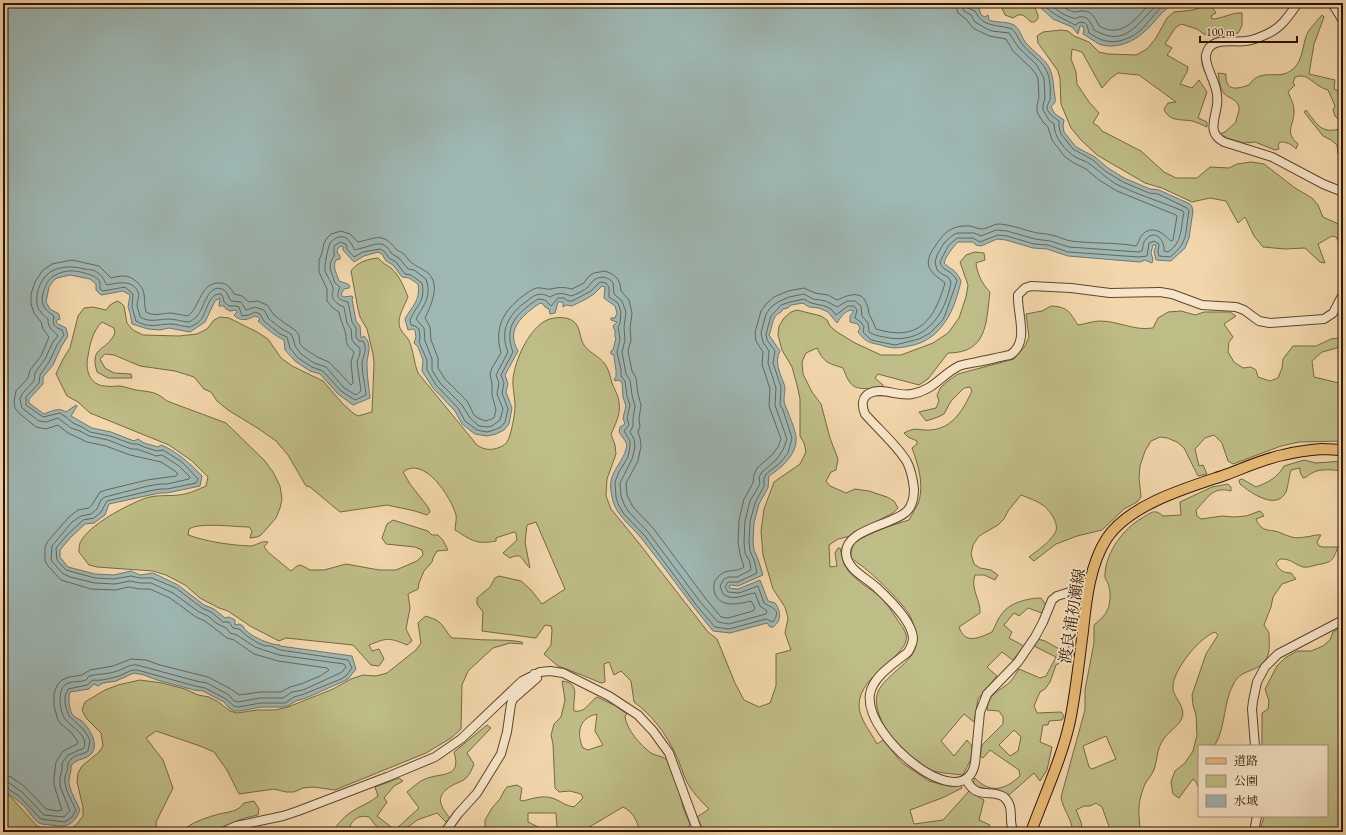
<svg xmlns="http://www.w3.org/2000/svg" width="1346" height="835" viewBox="0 0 1346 835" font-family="'EB Garamond','Noto Serif JP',serif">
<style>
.green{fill:#bfbd87;stroke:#766844;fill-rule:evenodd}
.water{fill:#9eb7b3;stroke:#71766c}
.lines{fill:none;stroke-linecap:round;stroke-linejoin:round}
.shore{stroke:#66665a;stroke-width:1}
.minor-casing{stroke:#5e452c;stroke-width:10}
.major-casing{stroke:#2d1401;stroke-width:12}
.minor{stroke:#f7e5c9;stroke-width:8}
.major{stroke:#eabc76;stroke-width:10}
.labels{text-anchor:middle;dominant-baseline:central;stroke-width:3.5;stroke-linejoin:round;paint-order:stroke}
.street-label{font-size:16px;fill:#2d1401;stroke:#f7e5c9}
</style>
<rect width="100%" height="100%" fill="#f3d7ac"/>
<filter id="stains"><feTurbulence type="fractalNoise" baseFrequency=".005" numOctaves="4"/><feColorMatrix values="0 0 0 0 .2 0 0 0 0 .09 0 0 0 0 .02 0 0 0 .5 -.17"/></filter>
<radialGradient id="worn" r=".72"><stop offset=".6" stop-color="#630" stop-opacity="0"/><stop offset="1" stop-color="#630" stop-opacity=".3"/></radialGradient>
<path class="green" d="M1002,3H1033L1038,15V19L1034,22H1031L1023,15H1018L1013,18L1005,15L1001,6Z
M1205,6L1212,7L1216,13L1211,16L1212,19C1222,19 1232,12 1242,13V26L1238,33L1227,36L1214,37L1207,36L1197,29L1181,24L1175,28L1165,44L1172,48L1167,55L1188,67L1187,72L1180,84L1192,88L1199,80L1207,92L1198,118L1207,122V127C1202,125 1197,122 1192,121C1181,119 1169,122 1164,109L1168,103L1176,102L1139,75L1118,73L1111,78L1102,88L1082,52L1072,49L1071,59L1076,72L1077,84L1089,102L1099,113L1093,123L1098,126L1102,131L1141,151L1164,172L1176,178H1197L1210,167L1229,168L1237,164L1251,162L1264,164L1295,188L1312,198L1318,205L1323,217L1343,226V249L1336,237L1332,236L1318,244L1325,263L1320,262L1305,248L1285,249L1263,247L1254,236L1245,217L1238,223L1226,201L1210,198L1192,202L1162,188L1145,183L1097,155L1081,140L1071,128L1061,104L1060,79L1058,71L1038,43L1037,36L1043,32L1061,30L1068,31L1074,36L1089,42L1099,52L1108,54L1136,55L1147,49L1156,38L1167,18L1174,12L1193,10Z
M1322,15L1324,17L1314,44L1309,74L1335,80L1334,89L1341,92L1343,91V124L1335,116L1333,110L1335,106L1328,90C1325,89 1322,88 1319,86C1311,81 1306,73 1295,77L1293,83L1295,85L1288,92C1290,97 1294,104 1294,110C1295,125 1283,131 1298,144L1296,149C1291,144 1287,142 1280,142L1278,145L1279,149L1275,150L1255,142L1244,143L1227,138L1220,134L1225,132L1236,122C1236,117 1240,111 1239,107C1237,98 1226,98 1223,92C1220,88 1219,79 1218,73L1226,74C1225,92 1237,89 1249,85C1261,66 1279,82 1293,69C1304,60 1302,43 1308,32C1312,26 1317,21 1322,15Z
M1306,110C1318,125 1321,135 1343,128V162L1338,154L1337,145L1331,140L1323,136L1304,112Z
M975,252L984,253L985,260L976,263C977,273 982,284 990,292C986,322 988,353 948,353L928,379L919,385L878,374L875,378L883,385V388C871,387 856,393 849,381C846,377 845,372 843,368C828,363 824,363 817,348L806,353L802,362L803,374L812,392L821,404L830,438L838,459L836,470L831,472L826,481L830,486L846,493L855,489L869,491L887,497L894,501L898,508L893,513L873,523L851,536L838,539L829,545L830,567L837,566L835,553L838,548H840C842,554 842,561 845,566C852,578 866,586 877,594C886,602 892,611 898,621C901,624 904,629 906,634C912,655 859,674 859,705C859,719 871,732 877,744L883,740L902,763L929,781L946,785L960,784L962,788L942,798L910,810L914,824L943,820L969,791L984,800L979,820L990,825L987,832L973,827L970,832H704L697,817L709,809C701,801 692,792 687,782C682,773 680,762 675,753C666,734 652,715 634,702L631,681L621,671L614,675L609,662L604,664L605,682L601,683L582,675L558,666L544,654L551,645L552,630L551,626L545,625L536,638L482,631L483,612L477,604V598L490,587L495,578L499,576L521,581L531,590L542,604L565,589L536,522L527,525L525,542L530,568C521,560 523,552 510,558L503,553L517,540L516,533L514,532L496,538V541C476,545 471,540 455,530C455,525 457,519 456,515C451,497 424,455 403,472L410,484L428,507L430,512L427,515L415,511L387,505L340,512L310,487L306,486L288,455L276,441L259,429L228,410L217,401L211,392L204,389L194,377L175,371L140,366L114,355L105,354L100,359L105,368L114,373L131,374L132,378H108L97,372C89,345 107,352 115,333L114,328L102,322C93,331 90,343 88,356C85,369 89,385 105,386C110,387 115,386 120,386C126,387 131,389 136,390C149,392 156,391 167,401L226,423L265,461L273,472L280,486L282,499L280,508L276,518L261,535L257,537L250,538L252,531L249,527C235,527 199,522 189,529L188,535C208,542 230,545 250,546C256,546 262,540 268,542L264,547L269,553L291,571L297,566L301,565L310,570H324L346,564L379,570H396L417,561L423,555L422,550L415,547L386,544L382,538L387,524L393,520L428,531L432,535H438L443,540L448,550L437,551L433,558L432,562L424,571L419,583L418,589L408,594L410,608L406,629L412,641L407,645C388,637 387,638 369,645L372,651L379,649L384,659L379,666L371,665L353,645L286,638L279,641L250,626L228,611L219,608L200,598L185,585L166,575L153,571L97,567L89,565L79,552C79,549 79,546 80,543C88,525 127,505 146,498C158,494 172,497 185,494C193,492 199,489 206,486L208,477L192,461L169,445L90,413L78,402L67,396L56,374L63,359L70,348L78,316L84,308L93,307L106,310L110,305L117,301L121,303L124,306L127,323L133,330L143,335L179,336L197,334L207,329L214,320L220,317L229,318L257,332L268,339L281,358L292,366L323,381L343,404L353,413L358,416L372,412L374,363L373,354L367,329L360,317L358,309L351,271C357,262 368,259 378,258C382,263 387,265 391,268C400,276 404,287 408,297C404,307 395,320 401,330C405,336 409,338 411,346C414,355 414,363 418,373L477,445C483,449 487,450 494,449C499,448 504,446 507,442C511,436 515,414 515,406C515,395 511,384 514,373C517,356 530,328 547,320C554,317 566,316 573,321C581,326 579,338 584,345C588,352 599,356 604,363C609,369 610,376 612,383C614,389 619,396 619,403C621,414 615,425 611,434L615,445L616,454L607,479L606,496L611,509L638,542L708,632L717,639L735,683L744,700L759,707L770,703L776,686V654L791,650L785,633L788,618L785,607L773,589L763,555L761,531L764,509L774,482L800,464L806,452L804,443L800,436V399L797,385L792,367L782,350L778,335L779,326L784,318L791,312L797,310L821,316L827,320L830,326L837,332L855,343L881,355H901L933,343L948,333L959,318L966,297L968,285L960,262L966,255Z
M1051,306C1069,307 1069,312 1078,325C1085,324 1093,321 1100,321C1119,321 1133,331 1153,328L1158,318L1168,312L1181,311L1195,315L1204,312H1230L1236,316L1224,324L1233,337L1229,342L1228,352L1234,362L1243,368L1251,367L1256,370L1258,377L1270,381L1278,378L1282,368L1283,359L1293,346H1316L1331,339L1339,338L1340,343L1337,348L1322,352L1312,361L1314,377L1343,384V441L1299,442L1281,446L1233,464L1228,461L1222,443L1214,435L1205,438L1195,449L1199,466L1203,465L1207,474L1198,476L1184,448L1177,442L1167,438L1160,437L1151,441L1145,451L1140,466L1139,478L1141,497L1137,502L1124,509L1102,530L1077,536L1056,544L1034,561L1029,557C1038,550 1049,543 1055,533C1060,525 1051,512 1044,506C1038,501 1028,498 1021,495L1008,511L1004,519L998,525L979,536L973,545L971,554L974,564L980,568L991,570L998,575L995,580L984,575H975C970,589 981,600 980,613L959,627C965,645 979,638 992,632C995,627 997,620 1001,615C1008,603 1028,598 1041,598L1046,605L1042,613L1028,608L1019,616L1014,613L1004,625L1012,632L1009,638L1024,646L1013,660L1002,652L987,667L997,676L978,699L974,722L964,714L941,741L954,756L967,740L972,746L971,759L963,775C954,774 938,773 930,770C918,765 893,740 886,729C880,719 873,703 878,692C885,674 919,660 916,640C915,633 914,623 910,616C904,604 874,575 862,566C858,563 854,561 851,557C851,551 852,546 856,542C866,534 895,524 909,520C912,514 917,507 919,501C924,484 918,464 912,448L917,444V441L908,437L904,433C917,426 919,431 931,430C953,428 963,410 972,391L970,387L964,388L951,401L944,414L938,417L926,421L919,412L936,408L939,401L937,395L941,387L948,381L958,374L1014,359L1025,346L1029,337L1026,314L1042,311Z
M1304,460L1316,463L1343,461V471C1334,470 1320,468 1312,473C1308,475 1308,477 1303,478L1300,472V468L1291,470C1289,476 1288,487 1286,492C1276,511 1251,493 1240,484L1239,480L1242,479L1256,487C1269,482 1277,478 1284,466Z
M1228,484L1231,487V491C1212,486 1208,498 1196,510L1197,516L1201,519L1222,516L1234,517L1246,516L1260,511L1262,513L1264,516L1256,519C1262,534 1270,528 1281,533C1291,537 1294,539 1305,537C1311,537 1315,534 1321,535L1317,542L1319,546L1323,547H1338C1332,563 1331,562 1316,565C1312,566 1307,568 1303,567C1293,564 1293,559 1280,559L1276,563C1279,570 1283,573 1291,573L1296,579L1282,584L1273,597L1271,607L1264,625C1266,628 1268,631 1269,633C1269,639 1270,650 1268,655C1261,674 1242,667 1234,683C1223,702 1226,727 1215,745L1199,746V789L1196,782L1193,779L1179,798L1173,794L1171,782L1175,771L1185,763L1193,751L1197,735L1196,715L1193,705L1192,695L1206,654L1218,635L1215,632C1199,638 1174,669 1173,686C1172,698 1188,707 1181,720C1177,727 1168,732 1163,740C1156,750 1158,761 1153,772C1151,776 1147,780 1145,784C1142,791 1139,801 1139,808C1138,816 1141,824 1139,832H1111L1102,807L1096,803L1090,806H1084L1076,810L1081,822L1083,832H1073C1072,819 1063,810 1061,797L1085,710V690L1094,643V625C1099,621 1105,616 1108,609C1110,603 1111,593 1109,587C1108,581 1104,580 1105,573C1107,551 1123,529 1142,518C1151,513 1154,508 1163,516L1181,515L1180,502L1212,487ZM1106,736L1116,759L1092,769L1089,767L1083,746Z
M426,616C430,618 436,619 439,622C445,626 446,633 452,638C465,638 477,640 490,640C501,640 511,640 522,642L523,644L510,643L493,648L468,671L462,685L461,729L451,738L426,753L335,790L313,787L303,788L294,792H286L274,789L239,794L227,770L214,752L200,746L156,731L146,738L163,760L173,788L156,822L157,832H3V792L11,797L37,826L45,829L69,830L77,824L83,816V807L77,782L78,773L82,766L99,752L103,746L101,733L86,718L82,710L85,702L105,690L118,685L140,680L162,683L185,689L198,695L209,697L217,701L230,711L237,713L257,710H275L288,707L333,689L351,679L363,675L376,676L387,673L416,650L421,643L418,623L422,619Z
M1343,626V832H1260L1264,816H1327V746H1262V713L1268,709L1269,701L1265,689L1277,666L1285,658L1297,651H1311L1323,646L1330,640L1333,632Z
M1038,639L1045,641L1063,651L1068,649L1069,645L1074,646V656L1056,665L1050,682L1045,689L1040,692L1034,706L1037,713L1061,712L1064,716L1062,720L1049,721L1048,725H1043L1040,742L1052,747L1047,770L1040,781L1034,773L1009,795C995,790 985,792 972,785L975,778C990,794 1005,790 1020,776L1019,770L990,750L983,758L980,756L982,745L1003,724V717L999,711L987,710C989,692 999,692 1010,682C1014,678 1016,673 1019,669L1040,678L1046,676L1056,657L1034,646ZM1014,730L1021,737L1018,751L1010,756L999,745Z
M562,681C582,683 572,699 574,711C586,713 588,703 597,697L616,706L627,714L625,716C626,729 641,746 651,753C656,756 664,756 668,761C677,773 679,793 683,807C685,813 688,819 690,824L685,832H639C638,821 633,812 623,807L581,832H485V820L492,808L500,799L504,791L507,787L517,785L522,788L520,800L523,801C534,798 546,794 557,800C563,803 567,806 574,807L583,798L581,794L570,791L559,792L555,788L553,744L551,735L554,724L561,717L565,700ZM597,714L595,731L603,745L588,750L583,748C576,733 579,718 597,714ZM528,813H556L557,827L542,829L528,822Z
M487,725L491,728L467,753L474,764C472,769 470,774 466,778C463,781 459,782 455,784C435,794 438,804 450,818L446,822L437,813L417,820L402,832H381L369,817C357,814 351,821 348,832H331C338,825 343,817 351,812C360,806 370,803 378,796L375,787L399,778L403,781L394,786L384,798L387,802L377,816L395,830L419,808L407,792C413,787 418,782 425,779C442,772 462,779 454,752Z
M254,801L259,809L258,815L245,818L225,826L214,832L190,829L187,827C196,821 208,817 219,814C228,812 238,812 244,803Z"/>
<path class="water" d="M3,3H970L972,5L973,3H977L976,7L979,8L981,15L985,17L988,15L989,20C997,23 1006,21 1014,25C1020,29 1022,38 1026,43C1044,62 1052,61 1054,90C1054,93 1056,99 1055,102C1054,104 1052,105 1051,107L1055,114L1064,120L1063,126L1064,132L1076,147L1095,157L1108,168L1124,178L1150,189L1159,190L1190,204L1192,207L1193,211L1189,238L1185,248L1171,261L1156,260L1154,252L1156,245H1153L1151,253L1153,259L1152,263L1145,260L1140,262L1068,256L1047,249L1033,248L1006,240L997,239L981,246L976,245L973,242H958C953,247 946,256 944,263C952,271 955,268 961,281C955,310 941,341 909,346C900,348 893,349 884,346C871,342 868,345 858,332L860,328L858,324L850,322V316L853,312V310C845,310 841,317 837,323L828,312L819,308L809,307L803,303L791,305L788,308L783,309L781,312C771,316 773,327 769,335L780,351C774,362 780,373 784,384C787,391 782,398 785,405C788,413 795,428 796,437C798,454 781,468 769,476L768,488L759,504L754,523L753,542L754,550L758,559L763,575L738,586L730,585L729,588L738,589L760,580L768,601L775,603C781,611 782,621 773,627H770L767,623L730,633L713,631C688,601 666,569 642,539C631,525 615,515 612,497C611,492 610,486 611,481C612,470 630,453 626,442C624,439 621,435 619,432L620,427L625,424L623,418L626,406L623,397L622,382L618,380L615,381L614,379L616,377C617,369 614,362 614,355L611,354V351L613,350L616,338L615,337V330L614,329L613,326L617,322L611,320V318H615L617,313L615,306L604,298L605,287L602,286L594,294L586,299L572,306L566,305L563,307V302H558L555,313L550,314L549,309L545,307L543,304L540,303C523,315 505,329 518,351L505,375L508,384L506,392L512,408L509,424L504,430L496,434L487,436L475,434L462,424L455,411L433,388L422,371L423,360L418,347L414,343L416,337L415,330L413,329L408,330L405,319C412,306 421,300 418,284L409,278L402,277L393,265L386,261L382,254L378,252L364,256L354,262L343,250V247L341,246L338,248L337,252L340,256V259L336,260C332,267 337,274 339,281L348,284L350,286L349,288L344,289L341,294L343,297L352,296L353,298L352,299L356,321L360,326L361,338L364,336C374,346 366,356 367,366C367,377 369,387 370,398L353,405L338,394L320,374L310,371L295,361L285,350L284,340C275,336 266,328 258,321L260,319L258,317L255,316C248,320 240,322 234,315L237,312L236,310L230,311L226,309L224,306H219L220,298L215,301L205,322L190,332L169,328L160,330L148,329L132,324L130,313L128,307L130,295L123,291L101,295L96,290V284L90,279L70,275L57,278L53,281L49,287L46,302L50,309L59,314L60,319L57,320L56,322L58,324L66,328L68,336L61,347L53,365L43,377V384L29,399V403L44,414C52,411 58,407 66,412L76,405L77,406L71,416L92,428L111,432L134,441L138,439L144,443L158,447L161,445C175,450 192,465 202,476L200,486L167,493H160L150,495L109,504L105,515L94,523L85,524L70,538L60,550V557L68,567L95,574L114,575L131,571L140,575L153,573L178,585L204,605L214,609L225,618L229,617L235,620V625L239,624L243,626C246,635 270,645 280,645V646L352,656L356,669L348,679L342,682L306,698L296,701L286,707H261L240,711H234L229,708L224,702L203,691L194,690L157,680L144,675L134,673L116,681L103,683L98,686L94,684L89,689L70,692C68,698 69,708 72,714C74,717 79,719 82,721C89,728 99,743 92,753C87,760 76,758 71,766C72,772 68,777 69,784C71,794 77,802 80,810C74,825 66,828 51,825C47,824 42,825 39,823C33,819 29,812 25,807C18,800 10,795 3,790Z
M1038,3H1178C1162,8 1157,21 1145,31C1134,42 1115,50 1099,44C1094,41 1088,37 1083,34L1084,30L1083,26H1080L1078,34L1072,27L1053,19L1041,8Z"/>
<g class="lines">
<path class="shore" d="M1043,3C1051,15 1063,18 1075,25L1080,22L1085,23L1087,25L1089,33C1094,36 1100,40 1106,41C1119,44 1134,37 1143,28C1151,19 1157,9 1168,3
M1049,3C1056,10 1063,15 1073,18C1077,19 1075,18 1079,17C1088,15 1091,23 1094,30C1127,49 1137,22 1159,3
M1058,3C1062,7 1069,11 1075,12C1077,12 1079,11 1081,11C1091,10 1095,17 1099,26C1122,39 1136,19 1150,3
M3,775L11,777L24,786L46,809L57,811L62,810L54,785V778L56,762L63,751L77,744L78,742L71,732L62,725L58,720L54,706V693L58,684L62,680L69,677L82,675L90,670L113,666L131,659L146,660L160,665L208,677L231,689L239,695L260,692H281L290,687L301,684L320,676L329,670L327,668L278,661L254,654L234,640L227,638L205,621L196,617L170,598L150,589H139L129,587L115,590L91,589L61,580L48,566L45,561V547L48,541L69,517L78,510L89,508L92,505L100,492L106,490L147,480L176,476L178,474L175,471L161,462L130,455L106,446L87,442L68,433L58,425L46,429L36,427L19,413L15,408L14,401L16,391L28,378L30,370L41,356L49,337L43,329L41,322L34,313L31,304V294L35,282L43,270L52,264L72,260L99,266L111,278C115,277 119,276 124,276C132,276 143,285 144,294C145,300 144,305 146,312C154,317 162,313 171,313C177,314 182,315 188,316C200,307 200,282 220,283C227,283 231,288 234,294L242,296L249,302L258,301L267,305L274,315L286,324L295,330L299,335L300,344L305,349L317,357L329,362L351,385L353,383L351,362L354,352C343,342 348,343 345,331C343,325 340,319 339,312L333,308L327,301V289L319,272V260L322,253L324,243L327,238L331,234L341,231L350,234L358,242C377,238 382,232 396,249C398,251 401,252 404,254C406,256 407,259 410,261C414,266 422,268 428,273C441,285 431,305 425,318L430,327L431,340L438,358V368L445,379L467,401L474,415L478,418L486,421L494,418L496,410L492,395V384L490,374L492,368L501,353C494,328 503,311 523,296C527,293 531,290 536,288C541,287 546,290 551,289C559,287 564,287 572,289L584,283L588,277L594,273L605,271L612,274L617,278L620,284L621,291L629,300L632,313L630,328L631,340L628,351L632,371L636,378L638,394L641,405L639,419L640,426L638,432L640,438L641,446L638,461L626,483L627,495L633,507L653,528L706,599L721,617L728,618L753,611L755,608L751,601C739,604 717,609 714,590C713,585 715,579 719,576C726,568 736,573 744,567L740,554L738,542L739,520L744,499L753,483L754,475L757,468L772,455L778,447L781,439L769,406L770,389L762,364L763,352L756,341L755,332L761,311L767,303L774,297L788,291L804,288L815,293L828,295L837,300C848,295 862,289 867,305C869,308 868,312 869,314C872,320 874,323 876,329C918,342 934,321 945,283C934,274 922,268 932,251C943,234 949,225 970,226C974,227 979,229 982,229C987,229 992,225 997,224C1009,224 1021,229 1033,232C1039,234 1045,233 1051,235C1058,236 1064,240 1071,241C1093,244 1114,242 1136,246C1139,243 1139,238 1142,235C1152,224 1163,233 1171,241L1173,240L1177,216L1176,215L1117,191L1099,180L1086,169L1074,163L1065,157L1052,140L1048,127L1043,122L1037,112V106L1039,97L1038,79L1036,74L1031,68L1013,51L1006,39L989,36L973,28L967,20L958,13L955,3
M3,781L9,783L22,792L44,815L64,817L70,811L60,786V778L62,769V763L68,755L84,748C88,734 72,728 65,719C60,712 57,691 65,685C71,680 79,683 86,680C90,677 85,678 90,676C96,674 108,674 114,672C123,670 128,664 137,665L196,681L207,683L229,695L234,701L238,702L260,698H283L292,692L303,690L338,674L342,672L346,667L344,664L279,655L255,647L237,635L230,633L226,628L216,623L208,616L199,612L173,593L151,583H140L130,581L115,584L95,583L70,577L62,573L51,560L52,546L72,522L81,516L91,514L97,509L101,500L105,497L148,486L160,484H167L189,479L190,477L179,466L162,455L156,456L137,449H131L108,440L89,436L80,431L71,428L58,418L46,422L39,421L22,408L20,399L22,394L34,381L35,373L45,359L53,342L58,336C53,329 48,330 48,319C43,315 38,310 37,304C35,292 42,275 54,270C64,266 73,266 84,269C89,270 94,269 98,273C103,276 104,281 107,285C117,283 133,279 138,292C140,297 137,300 137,305C137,309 140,313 140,317C150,323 159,319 169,319C176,319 183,322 189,322C192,320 195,319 197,316C204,309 208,281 224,290C228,293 228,297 231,301L241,302L246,310L255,307L264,310L269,319L282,329L291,334L293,338L295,346L301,354L314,363L326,367L344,388L356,395L361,391L357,362L360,353V348L355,344L352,340L351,329L347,323L344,307C339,305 332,301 332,294C332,292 334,290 333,288C332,283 327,276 325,271C324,266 328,248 330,243C335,237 344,233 350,242C353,245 352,247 355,250L376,244H382L388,248L392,254L399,258L408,269L414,270L426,279C432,296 424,305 416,319L424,328L425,341L432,359V370L440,383L462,405L470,418L479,426L487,427L492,426L500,420L503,409L497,394L499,383L496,375L508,352C499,330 509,314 527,301C535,294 540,292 550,297C558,292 563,293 571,296C577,294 584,291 588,287C590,285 591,282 594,280C601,275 609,277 613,283L614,294L622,301L626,312L624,327L625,340L622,352L626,374L630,380L632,395L635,406L633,419V426L630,432L634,439L635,447L632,459L620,483L621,496L624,504L628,511L648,532L701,603L718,622L729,624L766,614L767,611L760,606L755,593C744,594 734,602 723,594L720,586L724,579L729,577H737L751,570L750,562L745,553L744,542L745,521L750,501L760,484L759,477L762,472L776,460L783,450L787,439L775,405L776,388L768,363L769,351L763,342L761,333L766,314L771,307L778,302L789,297L804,294L813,299L826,301L837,307L847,301H855L861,306L862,316L868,323L869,332C874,335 878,336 884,337C923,346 945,317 951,282L948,277L942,274L937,270L935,262L937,255L944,243L953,235L957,233H974L981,236L996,230L1007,231L1035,239L1050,241L1069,247L1139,252L1142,251C1143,247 1143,242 1146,239C1155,229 1165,240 1164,251L1168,252C1183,242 1180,229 1184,213L1183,211C1162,202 1141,196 1120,186C1109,181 1101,172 1091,165C1087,161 1081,160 1077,158C1065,151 1054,137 1054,124L1049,120L1043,110V105L1045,98L1044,78L1036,64L1019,48L1009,33L992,31L985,28L975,22L971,15L964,11L961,3
M3,786L7,787L11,791L18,795L41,819L65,822L72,817L76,810C72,801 63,787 65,777C65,774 67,773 67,771C68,766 67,763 71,759C76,754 83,755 88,751L90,740L84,730L69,716L65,704V696L68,689L87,685L93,680C100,681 108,679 115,677C123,676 129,669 137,670L195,686L205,688L226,699L234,706L238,707L261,703H285L294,697L304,694L341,679L346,676L352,668L348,660L280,650L271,646H265L258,643L247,636L239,629L233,628L229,622H223L211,612L202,608L176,588L152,578H140L131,576L114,579L95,578L66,570L57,560L56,548L67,535L83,520L94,518L101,512L107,501L149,491L160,489H167L196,483L198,479L182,462L163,450L157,451L144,447L138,444H132L110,436L90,432L82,427L73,423L66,417L60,413L43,417L26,405V397L39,383L40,375L49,362L57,345L64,335L62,330C54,327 52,325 54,316C45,310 40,305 43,293C45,287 47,281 52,277C56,274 64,271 69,271C76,270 98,275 100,282C100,283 100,288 100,289L103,291L125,287L133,294L132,307L136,321C150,329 157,324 171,324C177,324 184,327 190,327C194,325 200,322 202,318C207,310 209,293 221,294L223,297L224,302L229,306H236L239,307L242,316L249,315L255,312L260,314L264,321L280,334L287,337L290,348L298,358L312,367L323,371L341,391L355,400L366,395C365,384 362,374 362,363C363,355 368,350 363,341H359L356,337V328L352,322L348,302C337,299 336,298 340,287L335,283L330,268L331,261L334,256V246L340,242L346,244L347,249L354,257L363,252L380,249L385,252L389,258L396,262L405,274L411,275L422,283C426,302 416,305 410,320L411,325L415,326L419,329L420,337L419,342L427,360V370L436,385L458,408L465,421L477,430L487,432L494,430L501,427L505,422L508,409L502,393L504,383L501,375L513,352C503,326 517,313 538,299L545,300L551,306L558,298H564L568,301H572L591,291L600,282L606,283L609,287V297L618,303L621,312L620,323L618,327L620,339L617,352L621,370V376L625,381L627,396L630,405L627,418L629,425L624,431L630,441V446L628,457L619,472L615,482L616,497L619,506L624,514L645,536L697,606L715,627L729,629L766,619L773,622C782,609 772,608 764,603L758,586L739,593L728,592L725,587L728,582H738L757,573L754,560L750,551L749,542L750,522L755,503L764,486V479L766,474L780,463L788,453L792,438L783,410L780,405L781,387L773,363L775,351L767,340L766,334L771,316L781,305L790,302L804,299L811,303L825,306L831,309L836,315L848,306H854L857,310L855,318L861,322L864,327L863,332L871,340L895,345L919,339L930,333L942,321L945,315L957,281C952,269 942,272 940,262L948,246L957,238H973L980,242L998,235L1007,236L1034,244L1048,245L1068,252L1139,257L1147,256L1149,243L1154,241L1159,244L1158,252L1159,256L1170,257C1189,242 1185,232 1189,211L1187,208L1158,194L1149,193L1123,182L1105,171L1093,160L1073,149L1061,134L1059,127V121C1055,118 1048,114 1047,108C1047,104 1050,102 1050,99C1051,93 1050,80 1048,74C1043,61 1031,55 1022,44C1018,39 1017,33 1012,29C997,24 983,28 975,11L968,8L967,3"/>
<g class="minor-casing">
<path id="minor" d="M1298,3C1290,14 1282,27 1269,33C1261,37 1254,40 1246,41C1232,43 1210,36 1206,55C1204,68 1220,85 1217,105C1215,120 1207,133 1224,142L1272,157L1323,184L1343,192
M1332,3L1343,21
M1089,586L1057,596L1052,600L1043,622L1035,637L1018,662L987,694L980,712L975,763C965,819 863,737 870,694C873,676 895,663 908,652C911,647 913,643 913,638C912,621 888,598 876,587C865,577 848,570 846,554C844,529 894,525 907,511C913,505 914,496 914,489C913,480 911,470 907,462C897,445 878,429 865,414C862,407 861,397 870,393C883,387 898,397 912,394C934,390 941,375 959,366C964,364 971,363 977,362C988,360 999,357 1010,355C1030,342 1017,315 1018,295L1025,288L1031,286L1071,288L1110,293L1160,292L1172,294L1202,305L1236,307L1244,310L1259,321L1270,323L1324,319L1333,313L1343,294
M1255,746L1252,709L1253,701L1257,682L1265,667L1278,654L1343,620
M966,779C976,801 992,788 1004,797C1016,808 1007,821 1014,832
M223,832L236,826L283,816L298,811L387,777L435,757L461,739L522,681L540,672L550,671L563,673L609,696L638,715L653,731L669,753L698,832
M445,832L458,814L477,793L501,754L507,732L511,704L513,699L537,678L534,674
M1254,832L1257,816"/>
</g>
<g class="major-casing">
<path id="major" d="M1031,832C1044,796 1062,758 1070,721C1076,691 1079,661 1083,631C1086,600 1090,564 1107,538C1131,503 1190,487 1228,474C1246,467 1264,459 1283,455C1295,452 1309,450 1322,449C1329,449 1336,450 1343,450"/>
</g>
<use href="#minor" class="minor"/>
<use href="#major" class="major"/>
</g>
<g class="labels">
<g class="street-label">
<text transform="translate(1072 616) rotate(-81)">渡良浦初瀬線</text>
</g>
</g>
<rect width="1346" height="835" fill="none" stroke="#f3d7ac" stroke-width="16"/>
<rect x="4" y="4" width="1338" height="827" fill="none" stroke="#2d1401" stroke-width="2"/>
<rect x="8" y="8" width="1330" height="819" fill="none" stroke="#2d1401"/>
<rect x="1198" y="745" width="130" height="72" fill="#f7e5c9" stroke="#a69179"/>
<rect x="1206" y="758" width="20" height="6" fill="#eabc76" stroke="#a69179"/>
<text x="1234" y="765" font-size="12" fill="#2d1401">道路</text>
<rect x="1206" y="775" width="20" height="12" fill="#bfbd87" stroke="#a69179"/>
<text x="1234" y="785" font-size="12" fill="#2d1401">公園</text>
<rect x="1206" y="795" width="20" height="12" fill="#9eb7b3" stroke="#a69179"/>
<text x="1234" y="805" font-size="12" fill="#2d1401">水域</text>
<path d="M1200 36v6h97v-6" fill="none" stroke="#2d1401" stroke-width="2"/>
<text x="1206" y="36" font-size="12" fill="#2d1401" stroke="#f7e5c9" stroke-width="3" paint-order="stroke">100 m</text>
<rect width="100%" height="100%" filter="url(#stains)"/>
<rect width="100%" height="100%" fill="url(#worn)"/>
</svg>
